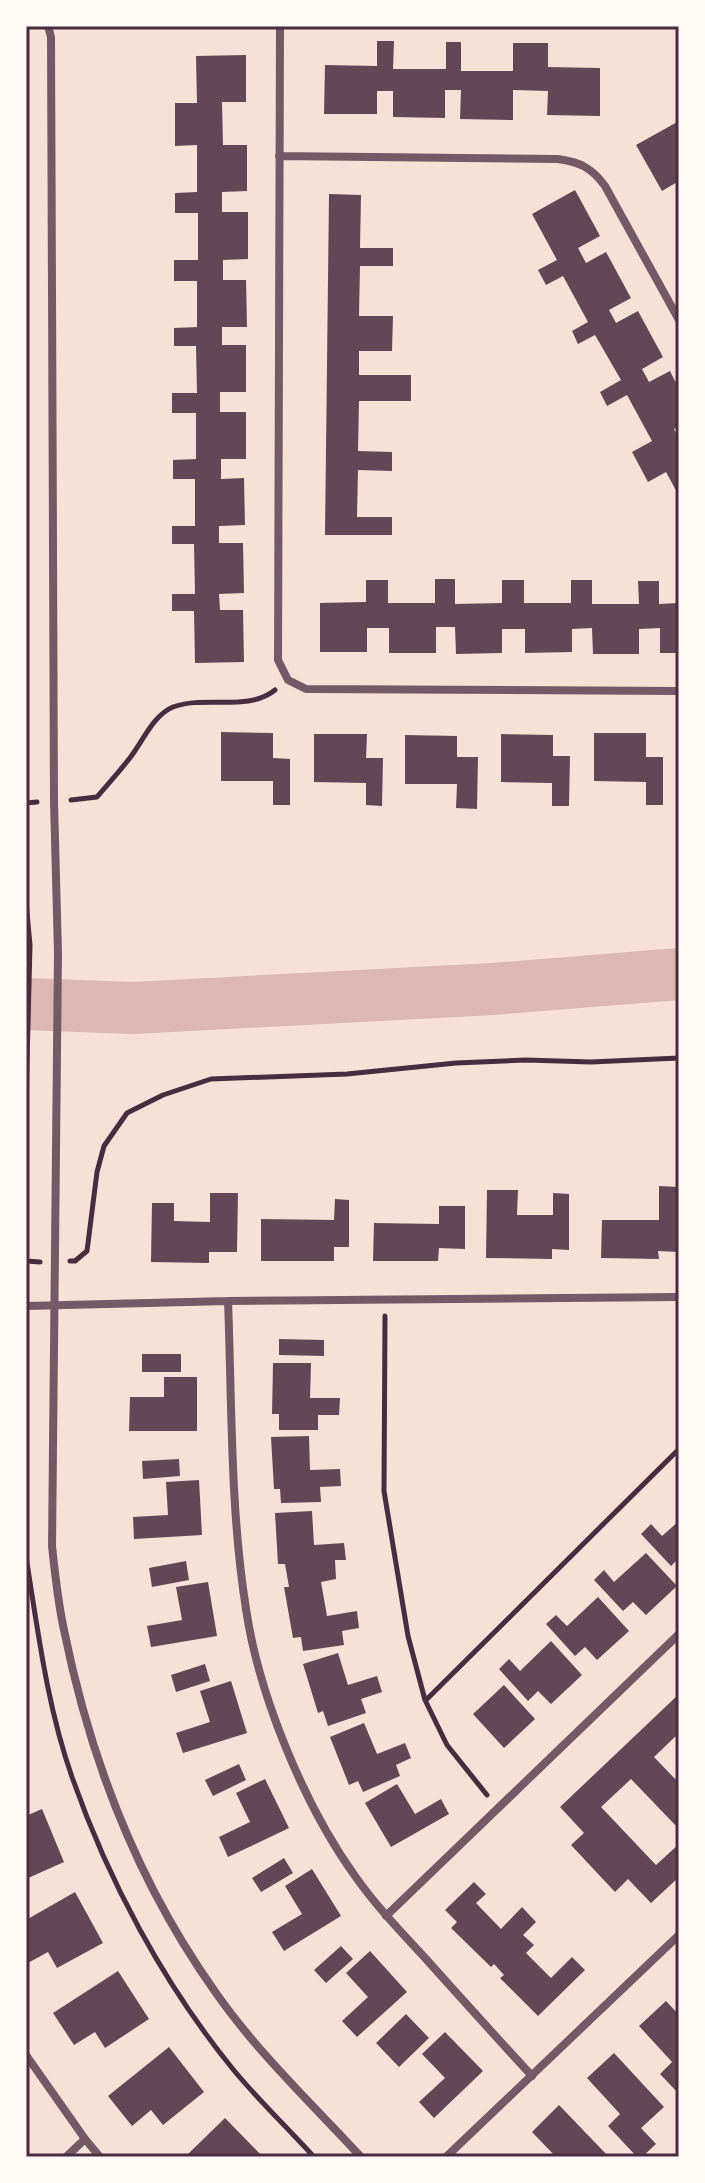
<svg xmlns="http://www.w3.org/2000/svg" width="705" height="2183" viewBox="0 0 705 2183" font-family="'Source Sans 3',sans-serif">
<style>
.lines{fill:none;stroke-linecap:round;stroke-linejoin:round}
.river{stroke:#dcb8b0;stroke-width:52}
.building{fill:#644757}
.path{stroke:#4a2c40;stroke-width:5}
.minor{stroke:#755966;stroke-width:8}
.neatline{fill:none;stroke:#4a2c40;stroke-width:3}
</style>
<rect width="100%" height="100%" fill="#f7e1d7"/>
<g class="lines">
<path class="river" d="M26,1004L133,1008L493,989L679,974"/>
</g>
<path class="building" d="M377,41H394L393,69H446V42H461V71H513V43H548V67L600,68V116L547,115L548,91L513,90V120L460,119L461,90H445V118L393,117V91H377V114H324L325,65L377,66Z
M246,55V102H222L223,145H247V191L222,192V212H248V259L223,260V280H246L247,327H222V345H246V392H220V412H246V459H221V479L244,478L245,525L219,526V543H243L244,593L219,594L220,610H243L244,662L195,663L194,611H172V594H195L194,544H172V526H195V479H173V460L196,459V413H172V393H197L196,346H174V328L197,327V281H174V260H198V213H175V193L197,192V145L175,146V103H197L196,56Z
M679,121V181L662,191L636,145Z
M575,190L600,236L578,248L586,263L606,252L631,298L609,310L616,323L638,311L663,357L642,369L649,382L670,371L679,389V426L674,429L679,439V496L666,472L648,482L632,452L652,441L627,395L607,406L600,392L621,380L595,335L578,344L572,331L588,322L563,276L546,285L538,270L557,260L532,214Z
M329,194L361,195L360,248H393V266H360L359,316H393L392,351H359V375H411V401H359L358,451L392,452V471L358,470L357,517H392V535H325Z
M435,579H455V604L502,603V580H524V603H571V580H592V604H639L638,581H659V604L679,603V653H660V628L639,629V654H593L592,628L572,629V652L525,653V629H502V653L456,654L455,627H436V653H389V628H367V652H320V603L366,602V580H388V603H435Z
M221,732L273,733V758L290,759V805H273V781H221Z
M594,733H646V757H663V805H646V782L594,781Z
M314,734H367L366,758H383L382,806L366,805V783L314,782Z
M501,734L553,735V756H570L569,806H552V783L501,782Z
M405,735L457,736V757H478L477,809L456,808L457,784H405Z
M659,1186L679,1187V1252L658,1251L659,1259L601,1258L602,1220H659Z
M487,1190H518L517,1215H553V1193L569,1194V1250L552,1249V1259L486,1258Z
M210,1193H238L237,1252H209V1263L151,1262L152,1203H174V1221L210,1222Z
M335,1199L349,1200V1247H334V1261H261V1219L334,1220Z
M439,1206H465V1249L439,1248L438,1261H373L374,1223L439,1224Z
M279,1339L324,1340V1356L279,1355Z
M142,1354H181V1372H142Z
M273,1363H311L310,1398H340L339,1415H318V1430H279V1414H272Z
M164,1377H197V1431H129L130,1397H164Z
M309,1436L310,1470L340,1469L341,1486L320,1487L321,1502L281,1503L280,1489H274L271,1437Z
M179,1459L180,1476L143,1479L142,1461Z
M199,1480L202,1535L134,1539L133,1517L168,1515L166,1482Z
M312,1511L314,1545L344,1543L346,1560H335L336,1579L321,1582L327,1616L357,1611L359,1628L342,1631L344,1645L303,1651L301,1637L293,1638L284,1587H289L285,1564H278L275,1513Z
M679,1521V1558L671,1566L641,1534L651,1524L662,1536Z
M646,1553L677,1586L646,1615L633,1602L623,1611L594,1580L604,1570L614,1582Z
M186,1561L189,1580L152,1587L149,1568Z
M208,1582L217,1636L151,1647L147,1626L182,1620L176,1587Z
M598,1597L629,1631L597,1660L585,1647L575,1656L546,1624L556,1615L567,1626Z
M551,1641L582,1675L551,1704L538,1691L528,1701L499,1669L509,1659L520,1671Z
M338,1653L348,1685L377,1676L382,1692L361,1699L366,1713L328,1726L323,1711L318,1713L303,1664Z
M205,1664L210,1681L176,1692L171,1675Z
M231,1681L247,1733L183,1753L176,1733L210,1722L200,1691Z
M504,1685L535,1719L504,1748L473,1714Z
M679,1694V1733L654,1757L679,1783V1829L631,1779L601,1807L656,1865L679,1844V1877L651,1903L628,1879L615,1892L571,1845L584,1833L560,1807Z
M364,1723L377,1754L405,1743L411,1758L396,1765L400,1776L363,1792L358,1781L349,1785L330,1737Z
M239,1764L246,1780L213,1796L205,1780Z
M265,1779L289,1828L228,1857L219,1837L250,1822L236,1793Z
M397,1784L415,1814L441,1799L449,1814L391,1847L365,1803Z
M42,1809L64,1862L26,1879V1816Z
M284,1858L293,1873L261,1892L252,1878Z
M312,1869L341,1916L284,1951L272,1932L302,1914L285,1886Z
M474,1882L486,1894L476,1903L501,1929L522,1907L536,1922L523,1935L534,1945L526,1953L551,1978L572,1957L585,1970L538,2016L500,1978L504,1975L494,1964L491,1967L451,1928L457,1922L445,1910Z
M75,1892L103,1943L57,1968L48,1952L26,1964V1920Z
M341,1946L353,1959L326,1983L314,1970Z
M370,1951L407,1992L357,2037L342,2021L368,1997L346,1973Z
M118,1971L149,2019L105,2048L95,2032L74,2045L53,2013Z
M666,2001L679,2015V2094L660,2074L672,2062L639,2026Z
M406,2014L429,2038L399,2067L376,2043Z
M445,2032L483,2071L434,2118L419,2102L445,2078L422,2054Z
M169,2047L204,2092L163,2125L151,2110L132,2126L108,2096Z
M614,2053L664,2107L641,2128L656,2144L642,2157H637L608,2126L620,2114L587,2078Z
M559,2105L609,2157H556L532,2132Z
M225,2118L263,2157H185Z"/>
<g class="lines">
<path class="path" d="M71,800L97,797C108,784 119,772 129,759C142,743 153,715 173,707C205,695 248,712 275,690
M26,803L37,802
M26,902L30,945L26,1102
M26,1261L40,1262
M70,1261H75L87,1251L97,1172L104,1146L127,1113L163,1095L211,1079L347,1074L456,1063L526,1060L591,1062L679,1058
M385,1316L384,1491L408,1636L425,1700L447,1745L487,1795
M26,1557C38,1631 47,1706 72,1777C108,1880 163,1983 232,2068C257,2099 287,2127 314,2157
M426,1700L679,1449"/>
<path class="minor" d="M48,26L51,37L54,802L58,953L52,1546C55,1574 58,1603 64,1630C90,1759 139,1885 216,1993C258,2053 312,2104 361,2157
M280,26L278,660L288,680L306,689L679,691
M279,156L558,159C580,162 592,168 605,186L679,320
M228,1301C232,1403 230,1508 246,1609C259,1696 304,1805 355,1876C376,1906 401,1932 426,1959C461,1998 496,2037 532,2076
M26,1306L228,1301L679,1297
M386,1916L679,1634
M26,2055L85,2139L100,2157
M66,2157L85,2139
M446,2157L679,1935"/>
</g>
<rect width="705" height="2183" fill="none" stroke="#fffaf5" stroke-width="56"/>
<rect x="28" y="28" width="649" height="2127" class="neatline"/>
</svg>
